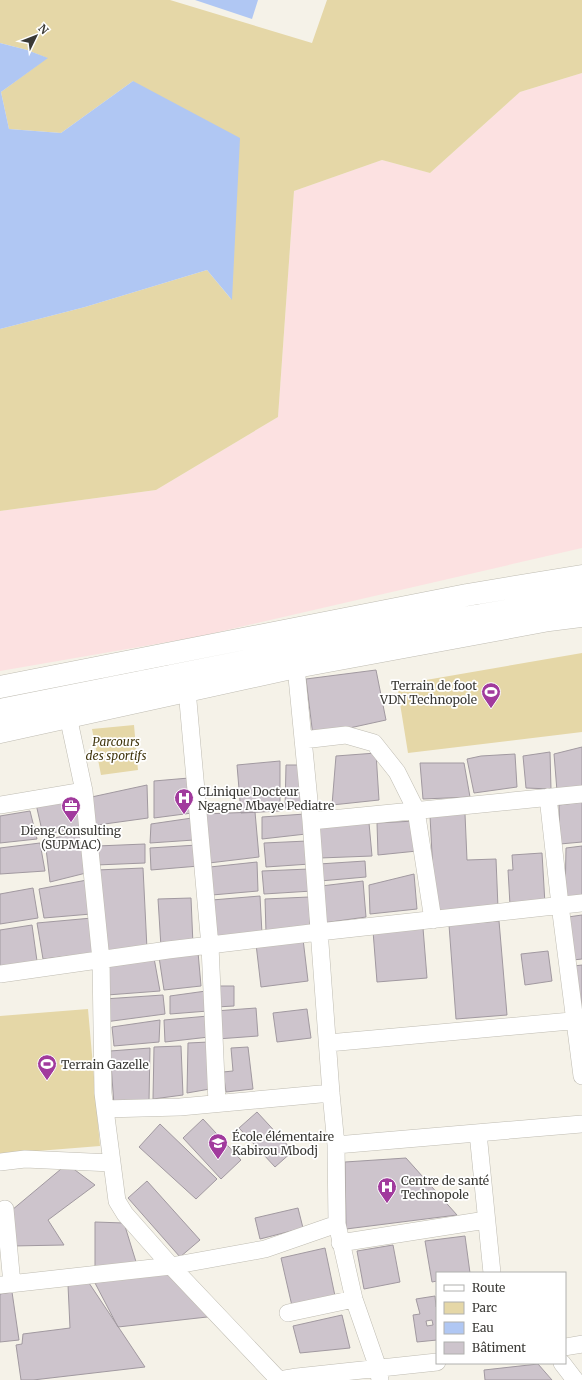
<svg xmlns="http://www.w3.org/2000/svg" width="582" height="1380" viewBox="0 0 582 1380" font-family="Merriweather,serif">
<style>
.commercial{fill:#fce1e1}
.green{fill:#e5d7a7}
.water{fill:#b0c7f3}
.building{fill:#cdc4cc;stroke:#a199a0;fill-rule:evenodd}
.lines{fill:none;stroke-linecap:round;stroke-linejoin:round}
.street-casing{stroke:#bfbcb2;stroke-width:18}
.secondary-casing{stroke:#bfbcb2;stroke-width:23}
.street{stroke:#fff;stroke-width:17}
.secondary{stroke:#fff;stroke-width:22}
.labels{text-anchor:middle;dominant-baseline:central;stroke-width:3.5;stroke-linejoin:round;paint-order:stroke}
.poi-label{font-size:12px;fill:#3a3935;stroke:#fff;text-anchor:start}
.park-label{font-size:12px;font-style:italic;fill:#433810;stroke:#fff}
</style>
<rect width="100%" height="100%" fill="#f5f2e8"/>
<path class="commercial" d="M582,73V548L197,637L0,671V511L156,490L278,417L294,191L382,160L430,173L520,92Z"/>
<path class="green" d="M0,0H170L312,43L327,0H582V73L520,92L430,173L382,160L294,191L278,417L156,490L0,511V329L85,307L207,270L231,299L133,81L61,133L9,129L1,92L47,58L27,50L0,43Z
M582,653V732L408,753L397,685Z
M134,725L138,770L101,775L92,729Z
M88,1009L100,1146L0,1154V1016Z"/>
<path class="water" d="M195,0H258L252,19Z
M0,43L27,50L48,58L1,92L9,129L61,133L133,81L240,138L232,300L207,270L85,307L0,329Z"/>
<path class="building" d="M376,670L386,720L313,736L306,679Z
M582,747V787L557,791L554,754Z
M550,752L551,789L526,788L523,756Z
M376,753L379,800L332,805L336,756Z
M515,754L517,787L474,793L467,759L481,756Z
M280,761V811L241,813L237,765Z
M420,763H464L470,797L423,799Z
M286,765H300L304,808L285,809Z
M189,778L192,813L154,818V781Z
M147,785L148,818L90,826L87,798Z
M79,797L86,826L43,835L36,804Z
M582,802V842L560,844L559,805Z
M30,811L37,839L0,843V816Z
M255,812L259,857L209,863L204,814Z
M305,814L306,834L262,839V817Z
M465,814L467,860L496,859L498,908L435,911L430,816Z
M192,818L194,840L150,843L151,824Z
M415,821L417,851L378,855L377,823Z
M369,823L372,856L320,858L318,828Z
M82,832L86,873L50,882L45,840Z
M307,841L310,864L266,867L264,843Z
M40,843L45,871L0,874V848Z
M145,844V863L96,865L97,846Z
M197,845L199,866L151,870L150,848Z
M582,846V897L565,899L566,848Z
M542,853L545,904L510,905L508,870H513L512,855Z
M365,861L366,877L320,881L319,864Z
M257,862L258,891L212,895L210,867Z
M143,868L147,949L101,951L97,870Z
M309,869L312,891L264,894L262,871Z
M414,874L417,909L370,914L369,885Z
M87,880L91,914L44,918L39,889Z
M363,881L366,917L323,923L321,886Z
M33,888L38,918L0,924V894Z
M260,896L262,934L216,939L212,900Z
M309,897L310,928L266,932L265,899Z
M191,898L193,945L161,947L158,899Z
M582,915V959L573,960L568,917Z
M92,918L96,953L43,959L37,923Z
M499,921L507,1015L456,1019L449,925Z
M32,925L37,961L0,967V930Z
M423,928L427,978L377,982L373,931Z
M303,939L308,981L261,987L256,944Z
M548,951L552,981L525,985L521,954Z
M198,952L201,986L164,990L159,957Z
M154,958L160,991L107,995L105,965Z
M582,965V1014L574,966Z
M215,986H234V1006L216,1007Z
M206,991L208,1011L170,1014V996Z
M163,995L165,1014L105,1022L104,999Z
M256,1008L258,1036L217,1039L215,1011Z
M307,1009L311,1038L277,1042L273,1013Z
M208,1016L209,1037L165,1042L164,1020Z
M160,1020L159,1042L114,1046L112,1027Z
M209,1042L210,1089L187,1093L188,1043Z
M181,1046L183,1095L153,1099L154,1047Z
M248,1047L253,1089L226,1092L223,1072L233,1071L231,1048Z
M150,1048L149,1101L114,1105L110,1051Z
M257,1112L293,1151L275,1167L239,1128Z
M203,1119L241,1160L221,1179L183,1138Z
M160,1124L217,1179L196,1199L139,1147Z
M406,1158L457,1215L346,1229L345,1162Z
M67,1164L95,1185L48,1220L64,1245L12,1246V1210Z
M147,1181L200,1240L180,1257L128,1198Z
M298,1208L303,1228L260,1239L255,1218Z
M95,1222L124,1223L137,1265L95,1269Z
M465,1236L470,1273H437V1281L432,1282L425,1241Z
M393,1245L400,1282L364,1289L357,1251Z
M325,1248L335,1296L292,1306L281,1258Z
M173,1271L216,1316L118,1327L95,1283Z
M89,1283L145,1367L33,1380H21L16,1345L22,1344L23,1334L70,1328L68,1285Z
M12,1292L19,1340L0,1342V1294Z
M435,1296L436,1307L437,1308V1340L417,1342L413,1315L420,1314L416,1299ZM432,1320L433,1325L427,1326L426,1321Z
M342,1315L350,1348L300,1353L293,1326Z
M538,1364L552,1380H485L484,1370Z"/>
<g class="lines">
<g class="street-casing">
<path id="street" d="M296,667L311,821L331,1093L336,1145L337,1224L354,1299L378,1368L380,1380
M187,690L210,946L217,1103
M68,716L84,791L101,960L103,1093L105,1109L180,1107L331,1093
M303,740L346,735L374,743L397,772L416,810L433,920
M548,797L560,905L582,1076
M0,805L84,791
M311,821L582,794
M0,974L168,950L319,932L582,903
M328,1043L582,1020
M105,1109L117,1201L125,1214L171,1266L279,1380
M478,1133L492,1273
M336,1145L582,1124
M0,1162L25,1159L112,1163
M5,1209L12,1284
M340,1243L486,1220
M0,1285L171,1266L265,1249L337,1224
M288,1313L354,1299
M565,1347L582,1344
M562,1363L575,1380
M279,1380L297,1377L437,1362"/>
</g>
<g class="secondary-casing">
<path id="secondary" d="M0,687L467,595L582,576
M0,710L457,619L582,598
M0,732L296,667L549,620L582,616"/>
</g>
<use href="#street" class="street"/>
<use href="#secondary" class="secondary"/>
</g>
<defs>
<g id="stadium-pin" transform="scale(1)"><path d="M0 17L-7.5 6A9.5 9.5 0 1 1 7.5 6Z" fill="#a13a9d" stroke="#fff"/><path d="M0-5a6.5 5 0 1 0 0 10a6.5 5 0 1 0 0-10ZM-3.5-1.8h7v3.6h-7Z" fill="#fff"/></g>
<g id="hospital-pin" transform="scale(1)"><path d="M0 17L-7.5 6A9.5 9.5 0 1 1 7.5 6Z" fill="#a13a9d" stroke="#fff"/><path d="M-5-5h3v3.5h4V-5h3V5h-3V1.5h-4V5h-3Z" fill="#fff"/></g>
<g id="office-pin" transform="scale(1)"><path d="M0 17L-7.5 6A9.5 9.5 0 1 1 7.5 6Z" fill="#a13a9d" stroke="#fff"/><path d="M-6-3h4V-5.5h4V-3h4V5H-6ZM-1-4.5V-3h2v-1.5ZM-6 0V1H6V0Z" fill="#fff"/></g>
<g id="school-pin" transform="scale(1)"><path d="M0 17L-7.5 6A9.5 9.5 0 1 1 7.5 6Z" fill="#a13a9d" stroke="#fff"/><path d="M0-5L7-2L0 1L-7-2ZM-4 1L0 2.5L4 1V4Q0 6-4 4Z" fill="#fff"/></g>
</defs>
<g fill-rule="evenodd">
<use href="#stadium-pin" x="491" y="692"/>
<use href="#hospital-pin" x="184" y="798"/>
<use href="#office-pin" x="71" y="806"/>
<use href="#stadium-pin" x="47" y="1064"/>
<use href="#school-pin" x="218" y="1143"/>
<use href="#hospital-pin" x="387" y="1187"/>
</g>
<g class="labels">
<g class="poi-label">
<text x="477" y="685" text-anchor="end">Terrain de foot<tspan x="477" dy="14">VDN Technopole</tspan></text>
<text x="198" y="791">CLinique Docteur<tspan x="198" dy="14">Ngagne Mbaye Pediatre</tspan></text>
<text x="71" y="830" text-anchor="middle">Dieng Consulting<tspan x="71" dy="14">(SUPMAC)</tspan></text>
<text x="61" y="1064">Terrain Gazelle</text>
<text x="232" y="1136">École élémentaire<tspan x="232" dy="14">Kabirou Mbodj</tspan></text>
<text x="401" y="1180">Centre de santé<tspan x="401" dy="14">Technopole</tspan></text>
</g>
<g class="park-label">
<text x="116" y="741">Parcours<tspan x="116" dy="14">des sportifs</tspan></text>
</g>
</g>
<rect x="436" y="1272" width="130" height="92" fill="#ffffff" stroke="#b0b0ae"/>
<rect x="444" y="1285" width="20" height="6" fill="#ffffff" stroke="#b0b0ae"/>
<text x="472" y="1292" font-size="12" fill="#3a3935">Route</text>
<rect x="444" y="1302" width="20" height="12" fill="#e5d7a7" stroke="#b0b0ae"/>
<text x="472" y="1312" font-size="12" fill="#3a3935">Parc</text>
<rect x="444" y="1322" width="20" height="12" fill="#b0c7f3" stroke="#b0b0ae"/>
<text x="472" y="1332" font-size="12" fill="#3a3935">Eau</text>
<rect x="444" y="1342" width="20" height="12" fill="#cdc4cc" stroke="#b0b0ae"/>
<text x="472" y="1352" font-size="12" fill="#3a3935">Bâtiment</text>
<g transform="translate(36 36) rotate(47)" stroke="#ffffff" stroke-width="3" paint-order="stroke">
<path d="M0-3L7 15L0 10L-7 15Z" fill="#3a3935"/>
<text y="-6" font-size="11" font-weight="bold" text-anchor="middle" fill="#3a3935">N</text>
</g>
</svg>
